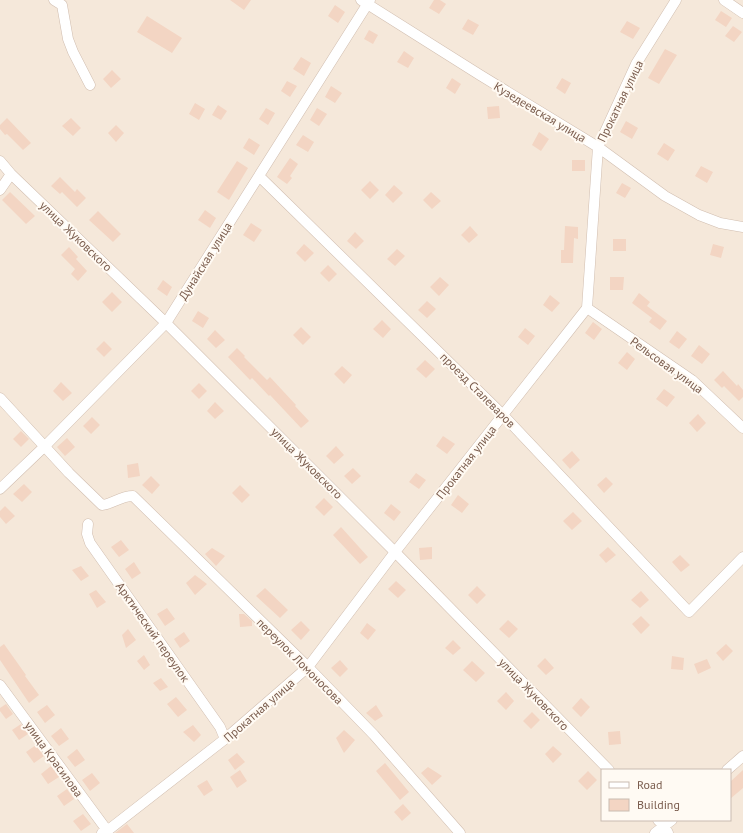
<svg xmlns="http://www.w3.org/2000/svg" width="743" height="833" viewBox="0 0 743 833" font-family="'PT Sans',sans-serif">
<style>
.residential{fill:#f5e8da;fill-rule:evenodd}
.building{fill:#f3d5c3}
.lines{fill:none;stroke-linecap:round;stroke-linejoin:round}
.minor-casing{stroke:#d1beb0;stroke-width:11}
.minor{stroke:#fff;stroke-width:10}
.labels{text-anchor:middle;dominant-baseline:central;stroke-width:4;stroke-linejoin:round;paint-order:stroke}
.street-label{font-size:12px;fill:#7a5c4d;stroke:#fffaf3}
</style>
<rect width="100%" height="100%" fill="#fdf6ec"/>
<path class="residential" d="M0,0H743V833H0ZM602,770H730V820H602Z"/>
<path class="building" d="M230,0H251L244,10Z
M434,0H440L446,4L439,14L429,8Z
M335,5L345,12L338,23L328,16Z
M721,11L732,18L726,27L715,20Z
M147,16L182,38L172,53L137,32Z
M468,19L479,25L473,35L462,29Z
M627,21L640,28L633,39L620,32Z
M733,26L742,32L734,42L725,36Z
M369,30L378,35L373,44L364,39Z
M665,49L677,55L659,84L648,78Z
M404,51L414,58L408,68L397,62Z
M301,57L311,63L304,76L293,69Z
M112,70L121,79L111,88L103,79Z
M452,78L461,84L455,94L446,88Z
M562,78L571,83L565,94L556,88Z
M287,81L297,86L290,97L281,91Z
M331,86L342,93L335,103L325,97Z
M195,103L205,109L199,120L189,114Z
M218,105L227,111L221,120L212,115Z
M499,106L500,118L488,119L487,107Z
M266,108L275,113L268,125L259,119Z
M317,108L327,114L319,126L310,120Z
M7,118L31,143L23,150L7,134L5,135L0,129V125Z
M71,118L81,128L73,136L62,126Z
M626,121L638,128L632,139L620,132Z
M116,125L124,133L116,142L108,133Z
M539,132L549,139L541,151L532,145Z
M303,135L314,142L308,152L296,145Z
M249,138L260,145L254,155L243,148Z
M664,143L675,150L668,161L657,154Z
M290,158L298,164L290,176L292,178L287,184L277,177Z
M572,160H585V171H572Z
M237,161L248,168L229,200L217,192Z
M701,166L713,172L707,183L695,176Z
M60,177L75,192L77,189L86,198L77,207L62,192L60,194L51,186Z
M370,181L379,190L370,199L361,190Z
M622,183L631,188L625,198L616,193Z
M394,185L403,193L393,203L385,195Z
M10,192L35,216L26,224L2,200Z
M431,192L441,201L432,209L423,200Z
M205,210L216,218L210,228L198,220Z
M98,211L121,234L113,242L89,220Z
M251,223L262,230L254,242L243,235Z
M470,226L478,235L469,243L461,235Z
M565,226L578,227V239L574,238L573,263H561V250H564Z
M355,232L364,241L356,249L347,241Z
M613,239H626V251H613Z
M304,244L314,253L305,262L296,253Z
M713,244L724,247L721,258L710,255Z
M69,247L78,257L76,259L87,271L78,281L71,274L75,269L61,255Z
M397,249L405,256L395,266L387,259Z
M328,265L337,274L329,282L320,273Z
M440,277L449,285L439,296L430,287Z
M610,277H624L623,290H610Z
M163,280L172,287L167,296L157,289Z
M112,292L122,302L112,312L102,302Z
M639,293L650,302L647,306L667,321L660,330L649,322L652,318L632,303Z
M550,295L560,303L552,312L543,305Z
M427,301L436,309L427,318L418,310Z
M198,311L209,318L203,328L192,321Z
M382,320L391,329L383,338L373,329Z
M593,322L602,329L594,340L585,333Z
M301,327L311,337L303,345L293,335Z
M525,328L535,336L528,345L518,337Z
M215,330L225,340L216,348L207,339Z
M677,331L687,339L679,349L669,342Z
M104,341L112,349L104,357L96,349Z
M699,345L710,354L702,364L691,356Z
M237,348L245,356L244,357L267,380L270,377L296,405L295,406L309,421L301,428L270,395L269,396L252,378L250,380L228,357Z
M627,352L635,359L627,370L618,363Z
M425,360L435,369L426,378L416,369Z
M342,366L352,375L344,384L334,374Z
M723,371L737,386L738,384L743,390V397L739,401L724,386L722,388L714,380Z
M61,382L72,393L63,401L53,391Z
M199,383L207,391L199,399L191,391Z
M664,389L675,397L667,407L656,399Z
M215,402L224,411L215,419L207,411Z
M698,414L706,423L697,432L689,423Z
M92,417L100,425L91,434L83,426Z
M21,431L29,439L21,447L13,439Z
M443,436L455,444L447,454L436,446Z
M67,438L75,447L65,456L57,447Z
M336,446L344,455L334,464L326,456Z
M572,451L580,460L570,469L562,460Z
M138,463L140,476L128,478L127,465Z
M353,468L361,476L352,484L344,476Z
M416,473L426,480L419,489L409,482Z
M151,476L160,485L152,494L142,485Z
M606,477L613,484L604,493L597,485Z
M24,484L32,492L22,502L13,494Z
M240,485L250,495L242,503L232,493Z
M458,495L469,504L462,513L451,505Z
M324,498L333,507L324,516L315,507Z
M391,504L401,512L394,521L384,513Z
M5,506L15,516L6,524L0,517V511Z
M573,512L582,521L572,530L563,521Z
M341,527L368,557L360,564L333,535Z
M121,540L129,550L119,557L111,547Z
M432,547V559L420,560L419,548Z
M608,547L616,555L606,563L599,555Z
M212,548L225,556L216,566L205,554Z
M680,555L690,565L681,572L672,562Z
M134,562L141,573L132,579L125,569Z
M81,566L89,576L81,581L72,570Z
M195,575L207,584L195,595L186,583Z
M396,581L406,590L398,598L388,589Z
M477,586L486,595L477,604L468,595Z
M265,588L288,610L280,618L256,596Z
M96,590L106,602L97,608L89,594Z
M641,591L649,600L640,608L631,600Z
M167,608L175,619L165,626L157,614Z
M239,614H244L252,621V626L240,627Z
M641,616L650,625L641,634L632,624Z
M508,620L518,629L509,638L499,629Z
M301,621L310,630L301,640L291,630Z
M367,623L376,630L368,640L360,633Z
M128,629L136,640L126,648L122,635Z
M184,632L190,641L180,648L174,639Z
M453,640L461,648L453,655L445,648Z
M4,644L26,675L25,676L39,695L29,703L0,660V647Z
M726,644L733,651L723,661L716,653Z
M144,655L150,665L144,670L137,661Z
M672,656L684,658L683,670L671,669Z
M545,658L554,668L546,675L537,666Z
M707,659L711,668L698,674L694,664Z
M340,660L348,669L340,677L331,668Z
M472,661L485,673L476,682L463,670Z
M161,678L168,687L160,691L153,683Z
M506,692L514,701L506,710L497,701Z
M176,697L187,710L178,717L167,704Z
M581,698L590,707L581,717L572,708Z
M6,704L13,714L6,719L0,711V708Z
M47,705L55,715L45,723L37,712Z
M376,705L383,716L375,721L366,713Z
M532,712L540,720L531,729L523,721Z
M21,724L28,734L19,740L12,730Z
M193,725L201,735L194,742L183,732Z
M61,728L69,739L59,746L51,736Z
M344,730L355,740L344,753L336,738Z
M620,731L621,744L609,745L608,732Z
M36,745L44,756L34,763L26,752Z
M553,746L562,754L553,763L545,754Z
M77,749L85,760L75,767L67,757Z
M237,753L245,762L235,770L228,760Z
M385,763L409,792L400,800L376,771Z
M51,766L59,777L48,784L41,774Z
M428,767L442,776L432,785L421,773Z
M240,770L247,781L237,788L230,777Z
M743,770V788L730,799V782Z
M588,771L597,780L587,790L578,781Z
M92,773L100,783L90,791L82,780Z
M207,780L213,790L204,796L197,786Z
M67,789L74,799L64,806L57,796Z
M403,804L411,813L402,821L394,812Z
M83,814L91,824L81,831L73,821Z
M127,824L134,833H115Z"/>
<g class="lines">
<g class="minor-casing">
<path id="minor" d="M54,0L62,5L68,39L73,52L90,85
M361,0L480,75L598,147L665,196L699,215L720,223L743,227
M724,0L743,13
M0,161L11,174L166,323L395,552L609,770
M259,176L503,415L689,612L743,557
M0,190L11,174
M587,308L692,380L743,428
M0,398L69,473L102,505C113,504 120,496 133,496L308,667L374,735L460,833
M0,489L45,446L166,323L370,0
M88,524L87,534L90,543L220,727L225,739
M0,685L109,833
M727,770L743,756
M658,820L665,827L668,833
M102,833L107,831L225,739L308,667L395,552L587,308L598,147L636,64L676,0
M655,833L672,820"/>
</g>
<use href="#minor" class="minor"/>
</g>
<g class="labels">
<g class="street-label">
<text transform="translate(620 101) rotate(-64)">Прокатная улица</text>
<text transform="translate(540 112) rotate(31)">Кузедеевская улица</text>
<text transform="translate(76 236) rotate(44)">улица Жуковского</text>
<text transform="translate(205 261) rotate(-58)">Дунайская улица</text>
<text transform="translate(667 365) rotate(36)">Рельсовая улица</text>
<text transform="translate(478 390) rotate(45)">проезд Сталеваров</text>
<text transform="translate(466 462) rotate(-52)">Прокатная улица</text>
<text transform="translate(307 463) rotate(45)">улица Жуковского</text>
<text transform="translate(153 632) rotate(55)">Арктический переулок</text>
<text transform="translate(300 661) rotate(45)">переулок Ломоносова</text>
<text transform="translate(534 694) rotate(46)">улица Жуковского</text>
<text transform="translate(259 710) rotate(-41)">Прокатная улица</text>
<text transform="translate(54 759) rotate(54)">улица Красилова</text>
</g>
</g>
<rect x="601" y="769" width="130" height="52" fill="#fffaf3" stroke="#cabbb1"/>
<rect x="609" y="782" width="20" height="6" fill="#ffffff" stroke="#cabbb1"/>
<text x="637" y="789" font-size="12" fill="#7a5c4d">Road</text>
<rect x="609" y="799" width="20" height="12" fill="#f3d5c3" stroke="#cabbb1"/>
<text x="637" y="809" font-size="12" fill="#7a5c4d">Building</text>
</svg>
